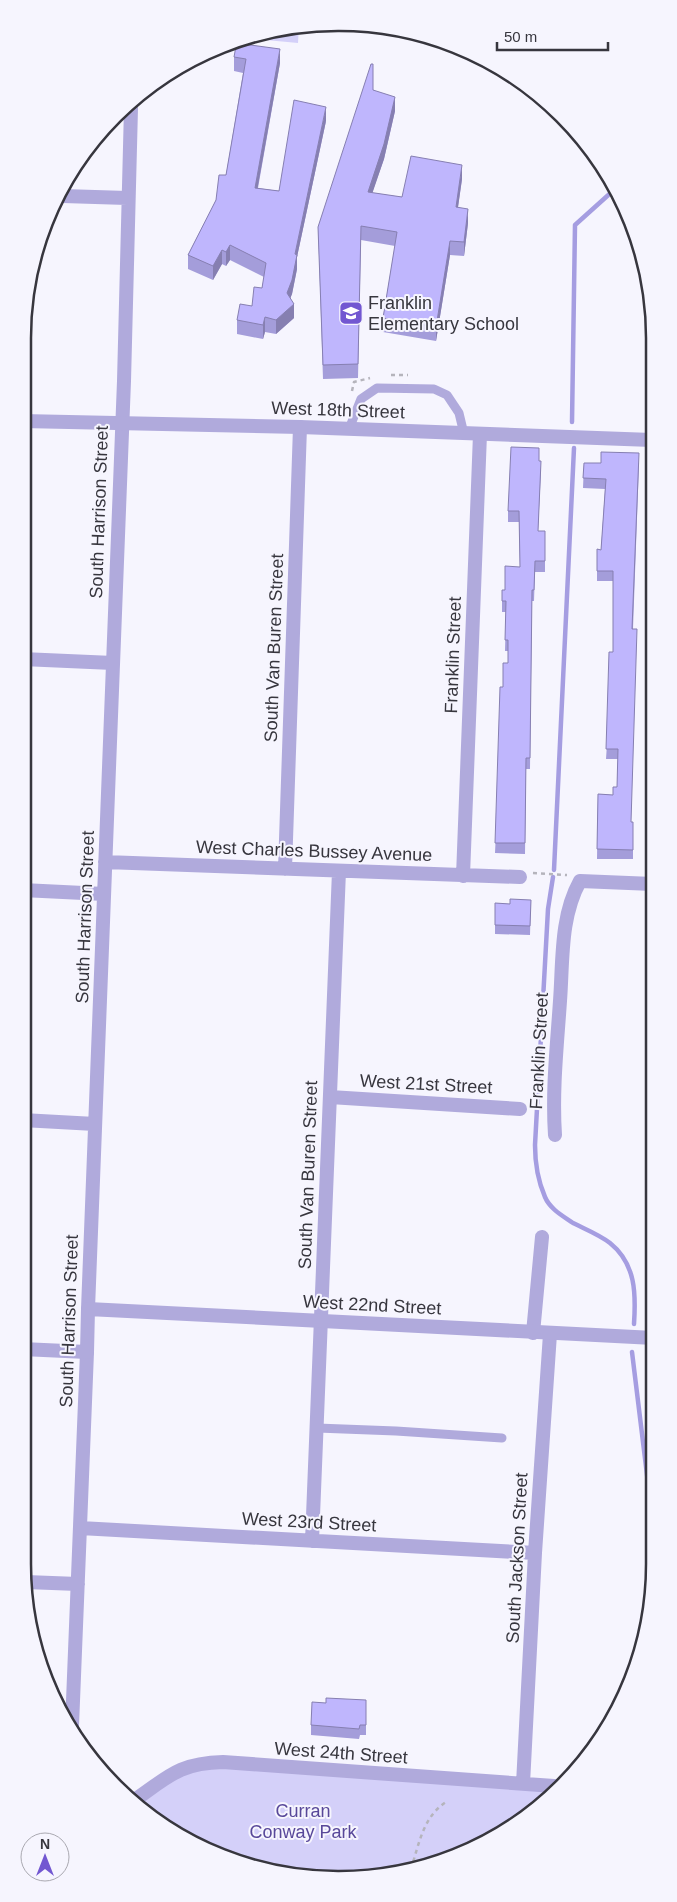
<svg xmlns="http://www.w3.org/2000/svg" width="677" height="1902" viewBox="0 0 677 1902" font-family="Arial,sans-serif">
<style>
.green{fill:#d4d0f9}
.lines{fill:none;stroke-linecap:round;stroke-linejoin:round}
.stream{stroke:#a59de1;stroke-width:4.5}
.path{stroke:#b5b4bc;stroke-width:2.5;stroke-dasharray:4 4;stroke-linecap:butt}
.service{stroke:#b0aadc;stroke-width:9}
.minor{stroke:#b0aadc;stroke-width:14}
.tertiary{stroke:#b0aadc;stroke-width:14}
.wall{fill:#a49dda}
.shaded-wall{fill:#867fb1}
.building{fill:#bfb6fd;stroke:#867fb1}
.labels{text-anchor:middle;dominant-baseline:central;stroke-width:4;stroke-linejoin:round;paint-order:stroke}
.poi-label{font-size:18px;fill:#37363e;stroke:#f6f5fe;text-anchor:start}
.street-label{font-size:18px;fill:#37363e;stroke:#f6f5fe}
.park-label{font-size:18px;fill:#58489a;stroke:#f6f5fe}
.rim{fill:none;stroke:#37363e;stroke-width:2.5}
</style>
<rect width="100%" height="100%" fill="#f6f5fe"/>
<path class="green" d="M299,25L298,43L266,40L267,35Z
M194,1766L553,1787L514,1826L420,1869L298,1877L198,1847L136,1799Z"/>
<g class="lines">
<path class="stream" d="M572,422L575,225L615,189
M554,870L574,448
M553,877L548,909L535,1145C535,1162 538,1181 545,1197C550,1209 563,1216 573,1223C585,1229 600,1235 610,1243C636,1264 636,1294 634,1324
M632,1352L654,1532"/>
<path class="path" d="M391,375H408
M352,391L354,382L370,378
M533,873L567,875
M411,1869C419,1844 423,1817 446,1802"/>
<path class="service" d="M349,429L361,399L377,388L434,389L447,395L459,413L464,434
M317,1428L396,1431L502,1438"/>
<path class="minor" d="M63,196L127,198
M22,659L113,663
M105,862L520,877
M285,869L300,427
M463,876L480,434
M22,890L104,894
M330,1097L520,1109
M22,1120L95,1124
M555,1135C552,1090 557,1046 560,1001C563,961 560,917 580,881L653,884
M88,1309L124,381L131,108
M533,1333L542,1237
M80,1528L535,1553
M312,1541L339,871
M26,1582L78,1584
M72,1726L87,1352
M523,1784L535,1553L550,1334
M136,1799C169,1776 180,1763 223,1762L554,1786"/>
<path class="tertiary" d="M22,421L300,427L652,440
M22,1349L87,1352L88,1309L654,1338"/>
</g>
<path class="wall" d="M234,57L280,63L258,188L279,191L326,121L297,257V269L292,294L290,298L294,318L276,334L265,332L263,339L237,334V320L252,306L262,288L264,277L230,260L226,266L222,264L213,280L188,269V255L216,200L226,175L243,73L234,71Z
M373,90L395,111L384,159L372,193L402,197L462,179L458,207L468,223L464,256L450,255L436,341L383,332V318L395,246L361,240L358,378L323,379L318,227Z
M539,461L541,471L538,531H545V572H535L534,601H532L530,769H526L525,854L495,853L503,687L508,663V651H505L506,612H502V590H505L520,567L519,522H508V511Z
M584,463H639L633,629L631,822H633V859H597L598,794L613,795L617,787L618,759H606L613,652V581H597V549L601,550L605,489L583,488Z
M531,900L530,935L495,934V903L510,904Z
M366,1700V1735H360L359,1739L311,1735V1725L326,1703Z"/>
<path class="shaded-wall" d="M280,49V63L255,202V188Z
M395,97V111L384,159L368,206V192Z
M326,107V121L297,257V269L292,294L287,307V293Z
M462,165V179L456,221V207Z
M468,209V223L464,256V242Z
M450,241V255L436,341V327Z
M230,245V260L226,266V252Z
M222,250V264L213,280V266Z
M294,304V318L276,334V320Z
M265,317V332L263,339V325Z"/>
<path class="building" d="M243,44L280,49L255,188L279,191L294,100L326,107L295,254L297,255L292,280L287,293L294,304L276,320L265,317L263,325L237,320L240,304L252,306L254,287L262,288L266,263L230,245L226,252L222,250L213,266L188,255L216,200L219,175H226L246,59L234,57L236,46Z
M371,64H373V90L395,97L384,144L368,192L402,197L411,156L462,165L456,207L468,209L464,242L450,241L436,327L383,318L397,232L361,226L358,364L323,365L318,227Z
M511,447L539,448V461H541L538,531H545V561H535L534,590H532L530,758H526L525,843H495L500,687H503V663H508V640H505L506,601H502V590H505V566L520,567L519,511H508Z
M601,452L639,453L632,629H637L631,822H633V850L597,849L598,794L613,795V787H617L618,749H606L609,652H613V571H597V549L601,550L606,479L583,478L584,463H601Z
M510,899L531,900L530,926L495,925V903L510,904Z
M326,1698L366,1700V1725H360L359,1729L311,1725L312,1702L326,1703Z"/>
<defs>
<g id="school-square" transform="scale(1.25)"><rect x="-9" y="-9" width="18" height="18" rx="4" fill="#7257d1" stroke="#f6f5fe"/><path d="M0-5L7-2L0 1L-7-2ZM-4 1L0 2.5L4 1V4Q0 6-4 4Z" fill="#fff"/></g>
</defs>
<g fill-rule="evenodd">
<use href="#school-square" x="351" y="313"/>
</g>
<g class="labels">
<g class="poi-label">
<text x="368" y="303">Franklin<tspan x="368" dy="21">Elementary School</tspan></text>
</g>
<g class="street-label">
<text transform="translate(338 410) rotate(2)">West 18th Street</text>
<text transform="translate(99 512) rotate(-88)">South Harrison Street</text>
<text transform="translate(274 648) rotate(-88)">South Van Buren Street</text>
<text transform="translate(453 655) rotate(-88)">Franklin Street</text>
<text transform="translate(314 851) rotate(2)">West Charles Bussey Avenue</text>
<text transform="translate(85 917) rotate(-88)">South Harrison Street</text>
<text transform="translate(539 1051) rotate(-87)">Franklin Street</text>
<text transform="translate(426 1084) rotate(3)">West 21st Street</text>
<text transform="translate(308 1175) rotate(-88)">South Van Buren Street</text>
<text transform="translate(372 1305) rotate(3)">West 22nd Street</text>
<text transform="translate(69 1321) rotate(-88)">South Harrison Street</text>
<text transform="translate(309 1522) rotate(3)">West 23rd Street</text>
<text transform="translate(517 1558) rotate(-87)">South Jackson Street</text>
<text transform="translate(341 1753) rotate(4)">West 24th Street</text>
</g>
<g class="park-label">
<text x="303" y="1811">Curran<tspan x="303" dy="21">Conway Park</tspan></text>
</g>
</g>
<path d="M0 0H677V1902H0ZM338 31H339A307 307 0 0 1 646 338V1564A307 307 0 0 1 339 1871H338A307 307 0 0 1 31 1564V338A307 307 0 0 1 338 31Z" fill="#f6f5fe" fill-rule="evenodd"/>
<path class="rim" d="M338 31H339A307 307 0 0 1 646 338V1564A307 307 0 0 1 339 1871H338A307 307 0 0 1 31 1564V338A307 307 0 0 1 338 31Z"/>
<g transform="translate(45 1857)"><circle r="24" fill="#f6f5fe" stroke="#aaa9b1"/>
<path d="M0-4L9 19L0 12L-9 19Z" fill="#7257d1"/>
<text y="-8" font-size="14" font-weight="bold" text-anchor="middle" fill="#37363e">N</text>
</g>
<path d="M497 42v8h111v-8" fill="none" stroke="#37363e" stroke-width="2.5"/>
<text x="504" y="42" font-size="15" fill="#37363e" stroke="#f6f5fe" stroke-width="4" paint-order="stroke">50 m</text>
</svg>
